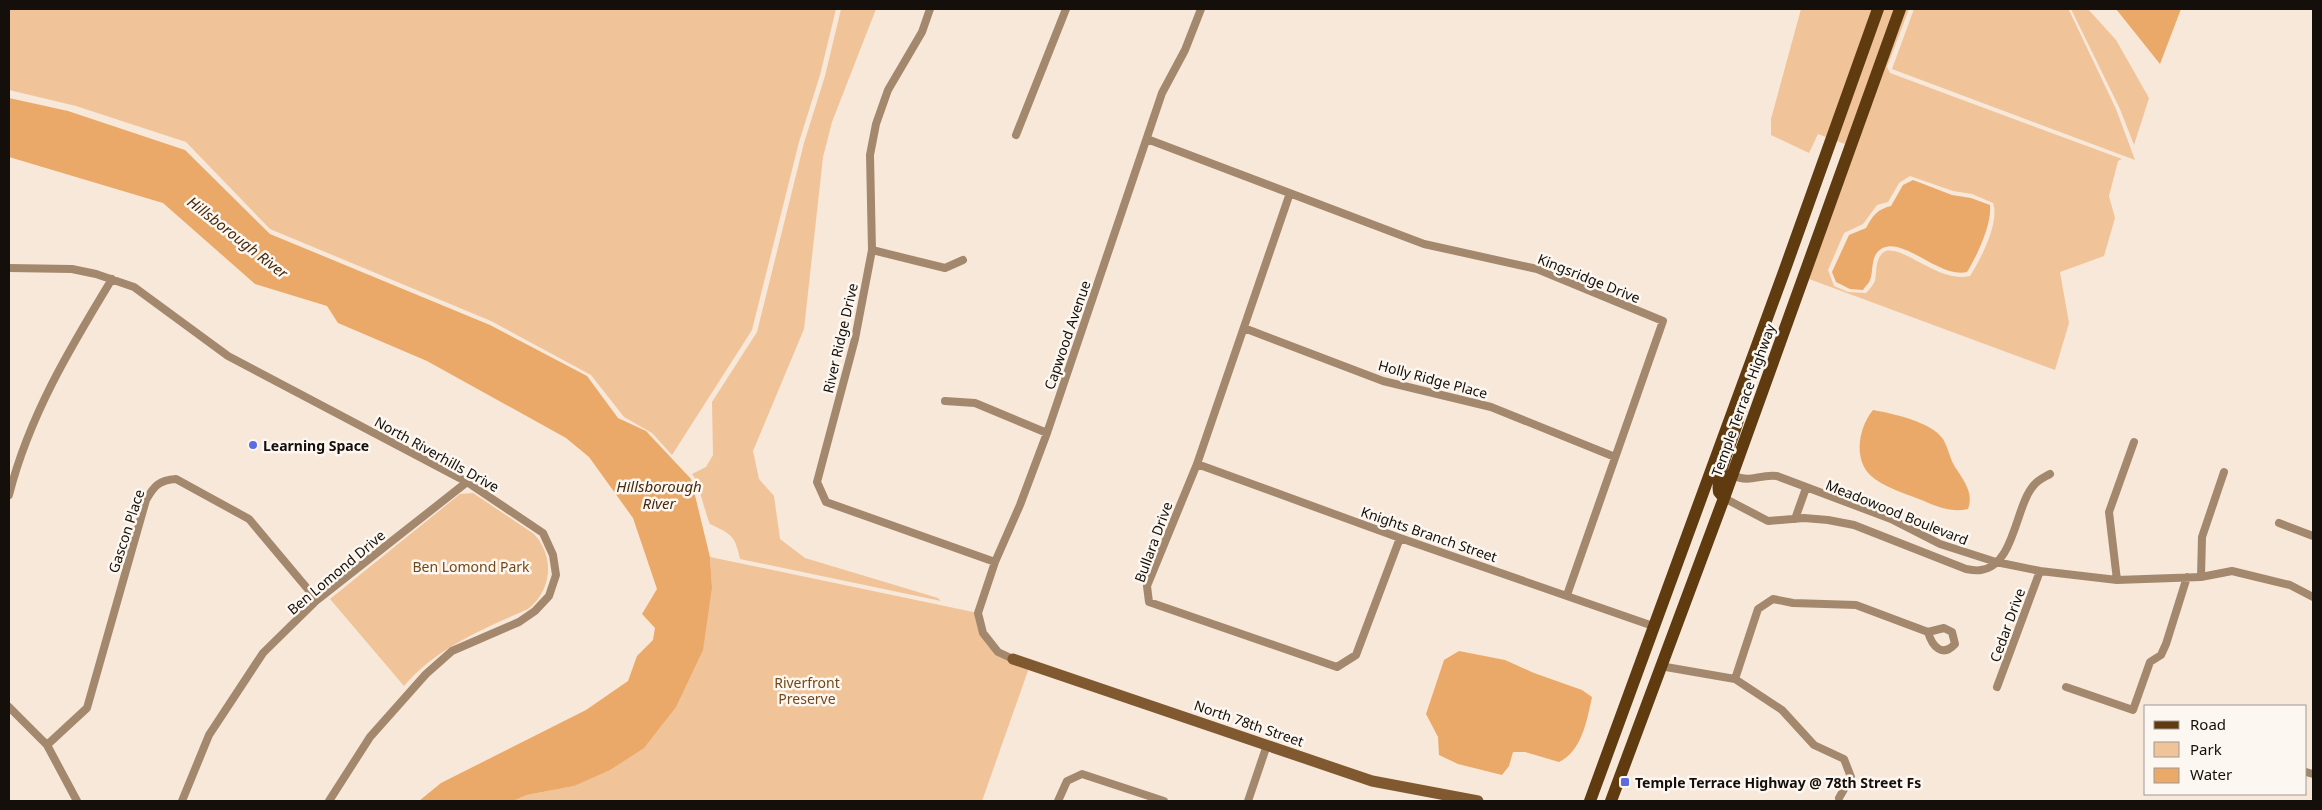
<svg xmlns="http://www.w3.org/2000/svg" width="2322" height="810" viewBox="0 0 2322 810" font-family="'Noto Sans',sans-serif">
<style>
.green{fill:#f1c399;fill-rule:evenodd}
.water{fill:#eaa968}
.lines{fill:none;stroke-linecap:round;stroke-linejoin:round}
.street{stroke:#a4886e;stroke-width:8}
.secondary{stroke:#815931;stroke-width:11}
.primary{stroke:#603b10;stroke-width:12}
.poi-dot{fill:#5e6ce3;stroke:#fdf7f1;stroke-width:2}
.labels{text-anchor:middle;dominant-baseline:central;stroke-width:5;stroke-linejoin:round;paint-order:stroke}
.street-label{font-size:14px;fill:#140f0a;stroke:#fdf7f1}
.poi-label{font-size:14px;font-weight:bold;fill:#140f0a;stroke:#fdf7f1;text-anchor:start}
.park-label{font-size:14px;fill:#734818;stroke:#fdf7f1}
.water-label{font-size:15px;font-style:italic;fill:#452a0e;stroke:#fdf7f1}
</style>
<rect width="100%" height="100%" fill="#f7e8da"/>
<path class="green" d="M9,9H836L820,75L799,142L752,330L672,455L652,433L624,417L591,375L491,321L270,229L186,142L76,106L9,90Z
M841,9H876L832,122L823,157L804,329L753,451L759,479L774,496L780,539L805,558L938,598L941,601L740,559C735,535 731,534 710,524C705,513 698,480 692,474L706,467L713,455L712,402L757,332L804,143L825,76Z
M1801,9H1872L1826,137L1818,134L1809,153L1771,135V119Z
M1884,9H1894L1845,144L1837,141Z
M1906,9H1909L1887,67L1890,73L2122,159L2118,161L2109,196L2115,218L2104,256L2060,272L2069,323L2055,370L1809,279ZM1910,176L1953,191L1972,194L1993,203C2000,222 1981,259 1970,276C1939,284 1900,242 1884,252C1875,258 1877,271 1875,281C1873,285 1869,290 1866,293L1848,292L1834,286L1828,270L1844,233L1863,224L1877,205L1888,202L1899,183Z
M1914,9H2065L2069,10L2116,109L2135,160L1892,69Z
M2071,9H2088L2116,40L2149,98L2134,145L2120,109Z
M473,493L534,534C555,557 552,590 528,609C483,629 436,648 404,686L330,599L460,494Z
M710,557L978,613C986,649 998,652 1030,665L982,801H513L527,795L574,786L712,587Z"/>
<path class="water" d="M2116,9H2181L2160,64Z
M9,98L68,111L185,150L270,234L490,325L587,376L618,418L646,431L691,479L710,557L712,587L703,650L676,707L644,748L610,770L574,786L527,795L513,801H419L441,783L586,710L628,681L637,656L653,640L655,628L642,614L657,589L633,518L589,457L566,438L427,361L338,323L327,306L255,284L163,203L9,157Z
M1913,180L1952,195L1971,198L1990,205C1992,224 1977,256 1967,272C1940,279 1902,235 1881,249C1870,256 1874,270 1870,280C1869,283 1865,287 1863,290L1850,289L1836,282L1832,272L1849,235L1866,228C1873,215 1878,209 1891,206L1903,185Z
M1873,410C1891,413 1932,422 1943,439C1948,447 1950,459 1955,467C1964,481 1974,493 1968,509C1950,513 1936,506 1919,499C1904,493 1883,487 1870,475C1853,458 1859,427 1873,410Z
M1459,651L1505,660L1534,673L1582,690L1592,697C1587,720 1582,751 1559,762L1525,752H1513L1509,766L1502,775L1458,764L1439,755L1438,737L1426,714L1444,660Z"/>
<g class="lines">
<path class="street" d="M930,9L922,32L888,90L876,124L870,155L872,250L855,339L817,482L826,502L995,562
M1016,135L1066,9
M1147,139L1424,244L1537,269L1663,321L1567,595
M1290,193L1197,464L1147,586L1149,602L1337,667L1356,655L1400,538
M872,250L945,268L963,260
M9,268L72,269L96,274L134,287L228,356L467,482L543,533L553,555L556,575L549,596L535,611L519,622L452,651L426,674L370,737L329,801
M1244,328L1383,381L1491,407L1615,457
M945,401L975,403L1047,433
M1197,464L1400,538L1653,626
M1732,475C1752,484 1757,474 1777,476L1891,519L1940,544L1996,562L2040,571L2117,580L2201,577L2232,571L2290,585L2313,597
M9,495C29,416 70,348 112,279
M1724,498L1768,521L1804,518L1828,520L1854,525L1966,569C1971,570 1977,571 1981,570C2015,565 2015,506 2034,485C2038,480 2045,477 2050,474
M1795,519L1806,488
M2279,523L2313,536
M2201,577L2202,537L2224,472
M2117,580L2109,512L2134,442
M1013,659L998,652L983,633L978,613L995,562L1020,505L1047,433L1162,93L1185,50L1201,9
M1660,666L1735,679L1782,710L1814,745L1844,759L1851,777L1839,798
M1735,679L1758,609L1773,599L1793,603L1856,605L1928,632C1932,646 1942,658 1955,644L1952,632L1944,628L1928,632
M1997,687L2040,571
M2066,687L2133,710L2150,662L2161,655L2166,644L2187,577
M9,707L47,745L77,801
M47,745L87,708L146,500C154,486 159,480 176,479L249,519L317,600
M2306,772L2313,774
M182,801L209,735L263,653L317,600L467,482
M1058,801L1067,781L1082,774L1164,801
M1248,801L1267,745"/>
<path class="secondary" d="M1013,659L1372,781L1478,801"/>
<path class="primary" d="M1724,498L1719,492C1715,471 1741,427 1742,398
M1590,801L1785,269L1878,9
M1611,801L1724,498L1900,9"/>
</g>
<g class="poi-dot">
<circle cx="253" cy="445" r="5"/>
<rect x="1620" y="777" width="10" height="10" rx="2.5"/>
</g>
<g class="labels">
<g class="street-label">
<text transform="translate(1589 278) rotate(22)">Kingsridge Drive</text>
<text transform="translate(1067 335) rotate(-71)">Capwood Avenue</text>
<text transform="translate(840 338) rotate(-77)">River Ridge Drive</text>
<text transform="translate(1433 379) rotate(15)">Holly Ridge Place</text>
<text transform="translate(1743 400) rotate(-70)">Temple Terrace Highway</text>
<text transform="translate(437 454) rotate(29)">North Riverhills Drive</text>
<text transform="translate(1897 512) rotate(22)">Meadowood Boulevard</text>
<text transform="translate(126 531) rotate(-72)">Gascon Place</text>
<text transform="translate(1429 534) rotate(19)">Knights Branch Street</text>
<text transform="translate(1153 542) rotate(-70)">Bullara Drive</text>
<text transform="translate(336 572) rotate(-40)">Ben Lomond Drive</text>
<text transform="translate(2007 625) rotate(-70)">Cedar Drive</text>
<text transform="translate(1249 723) rotate(19)">North 78th Street</text>
</g>
<g class="poi-label">
<text x="263" y="445">Learning Space</text>
<text x="1635" y="782">Temple Terrace Highway @ 78th Street Fs</text>
</g>
<g class="park-label">
<text x="471" y="566">Ben Lomond Park</text>
<text x="807" y="682">Riverfront<tspan x="807" dy="16">Preserve</tspan></text>
</g>
<g class="water-label">
<text transform="translate(238 237) rotate(38)">Hillsborough River</text>
<text x="659" y="486">Hillsborough<tspan x="659" dy="17">River</tspan></text>
</g>
</g>
<rect width="2322" height="810" fill="none" stroke="#140f0a" stroke-width="20"/>
<rect x="2144" y="705" width="162" height="90" fill="#fdf7f1" stroke="#a09a95"/>
<rect x="2154" y="721" width="25" height="8" fill="#603b10" stroke="#a09a95"/>
<text x="2190" y="730" font-size="15" fill="#140f0a">Road</text>
<rect x="2154" y="742" width="25" height="15" fill="#f1c399" stroke="#a09a95"/>
<text x="2190" y="755" font-size="15" fill="#140f0a">Park</text>
<rect x="2154" y="768" width="25" height="15" fill="#eaa968" stroke="#a09a95"/>
<text x="2190" y="780" font-size="15" fill="#140f0a">Water</text>
</svg>
